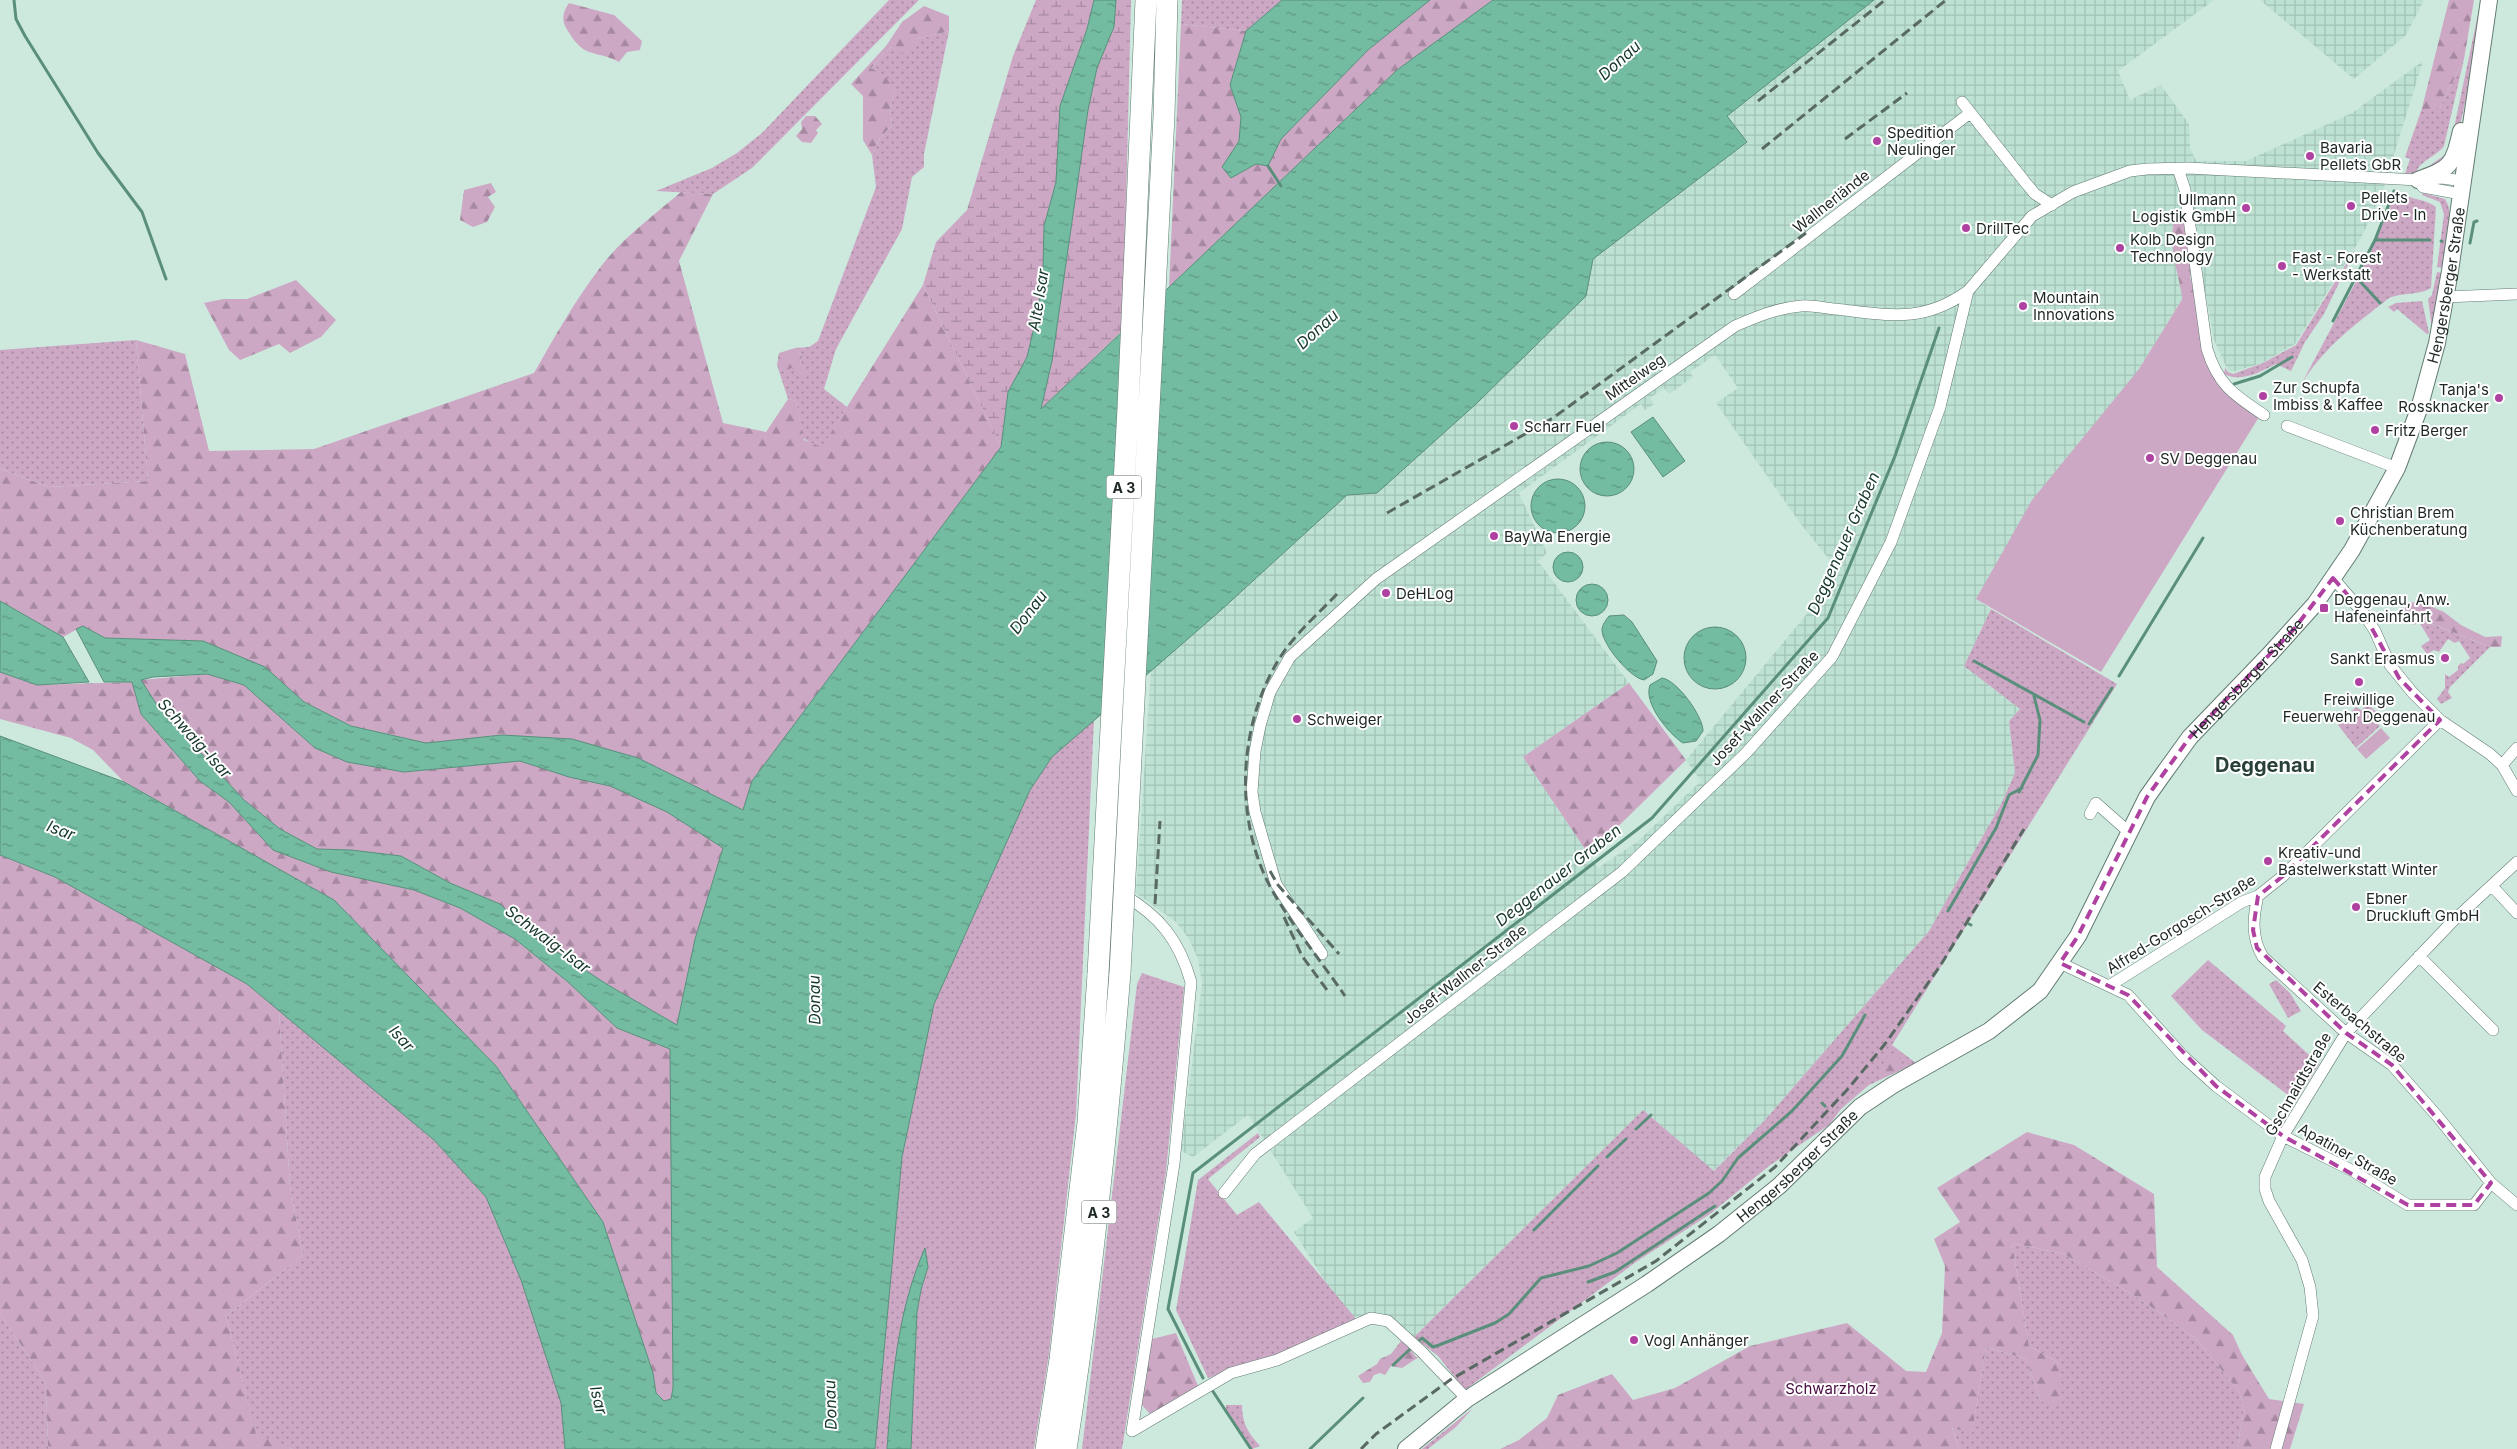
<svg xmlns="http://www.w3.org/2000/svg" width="2517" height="1449" viewBox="0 0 2517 1449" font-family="Inter,sans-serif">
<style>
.industrial{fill:url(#industrial-grid);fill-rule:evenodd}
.grass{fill:url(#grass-dots)}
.forest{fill:url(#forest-firs)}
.wetland{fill:url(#wetland-marsh)}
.garden{fill:#cda8c5}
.water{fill:url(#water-ripples);stroke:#598f7b;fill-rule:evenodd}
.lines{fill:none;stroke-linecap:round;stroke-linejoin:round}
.stream{stroke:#598f7b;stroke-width:3}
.street-casing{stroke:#627b71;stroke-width:12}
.secondary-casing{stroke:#627b71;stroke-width:18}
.highway-casing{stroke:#627b71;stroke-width:22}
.street{stroke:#fff;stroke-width:11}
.secondary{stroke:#fff;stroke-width:16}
.highway{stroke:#fff;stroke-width:21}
.rail{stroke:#596963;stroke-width:3;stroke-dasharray:10 5;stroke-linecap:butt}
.highway-bridge-casing{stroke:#627b71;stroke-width:22;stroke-linecap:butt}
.highway-bridge{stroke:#fff;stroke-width:21}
.marked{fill:none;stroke:#af42a1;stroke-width:4;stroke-dasharray:10 6;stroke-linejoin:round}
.poi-dot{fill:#af42a1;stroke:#fff;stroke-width:2}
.labels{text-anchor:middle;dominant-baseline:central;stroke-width:4;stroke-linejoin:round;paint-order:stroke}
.shield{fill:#fff;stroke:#616865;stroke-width:1}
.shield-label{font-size:14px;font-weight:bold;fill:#1d2723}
.poi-label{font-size:15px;fill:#1d2723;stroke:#fff;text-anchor:start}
.street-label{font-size:15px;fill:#1d2723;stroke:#fff}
.park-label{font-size:15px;fill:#490c43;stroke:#fff}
.water-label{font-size:16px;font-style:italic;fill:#15372c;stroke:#fff}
.district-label{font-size:20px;font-weight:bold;fill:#284037;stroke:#fff}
</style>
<defs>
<pattern id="industrial-grid" width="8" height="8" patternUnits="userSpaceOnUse" patternTransform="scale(1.25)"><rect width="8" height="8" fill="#bde2d3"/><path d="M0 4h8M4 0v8" fill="none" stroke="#a2c2b5"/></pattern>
<pattern id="grass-dots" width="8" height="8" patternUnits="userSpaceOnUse" patternTransform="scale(1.25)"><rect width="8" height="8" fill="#cda8c5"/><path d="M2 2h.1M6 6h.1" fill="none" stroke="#a689a0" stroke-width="1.8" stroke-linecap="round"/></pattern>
<pattern id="forest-firs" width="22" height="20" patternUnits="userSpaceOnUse" patternTransform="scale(1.25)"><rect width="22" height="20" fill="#cda8c5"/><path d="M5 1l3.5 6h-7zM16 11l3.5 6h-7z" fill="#a689a0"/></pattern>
<pattern id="wetland-marsh" width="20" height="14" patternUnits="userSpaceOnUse" patternTransform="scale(1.25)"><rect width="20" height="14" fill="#cda8c5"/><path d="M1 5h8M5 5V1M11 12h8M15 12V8" fill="none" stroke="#a689a0"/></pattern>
<pattern id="water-ripples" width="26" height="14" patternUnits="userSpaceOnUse" patternTransform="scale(1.25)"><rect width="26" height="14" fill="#73bba1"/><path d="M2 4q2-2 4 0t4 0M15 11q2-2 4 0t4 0" fill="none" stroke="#5e9883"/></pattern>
</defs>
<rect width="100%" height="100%" fill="#cde9de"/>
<path class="industrial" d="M1874,0H2214L2118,71L2130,100L2161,85L2163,88L2189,124L2190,148L2196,161H2246L2352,113L2423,61L2383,190L2361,238L2295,344L2262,363L2233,372L2228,371L2214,340L2205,291L2186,293L2139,369L1976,599L1991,609L1964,666L2020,709L2009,721L2015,773L2001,804L1929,931L1765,1120L1713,1171L1643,1110L1414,1337L1398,1322L1379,1313L1348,1318L1294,1232L1313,1218L1248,1115L1193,1157L1181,1151L1202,983L1198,959L1189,939L1176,922L1136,893L1151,669L1220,611L1347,495L1377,493L1476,404L1586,296L1593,259L1747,142L1727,116ZM1715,355L1738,388L1716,403L1800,523L1832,563L1806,615L1686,760L1701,781L1637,842L1598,868L1523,757L1629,683L1538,561L1547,553L1519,493L1641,404L1645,410L1654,404L1650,398L1664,388L1669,394L1693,377L1690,372Z
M2260,0H2424L2406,35L2354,79Z"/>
<path class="grass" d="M889,0H919L752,168L713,194L656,191L712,168L737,153L762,133Z
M1182,0H1282L1246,31L1181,24Z
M2481,0L2471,75L2457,140L2441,165L2425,169L2446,154L2451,142Z
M949,31L924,154V167L912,177L902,229L836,349L824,389L847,407L821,450L803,438L796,401L788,399L777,365L783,370L800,365L802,356L795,348L809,347L818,341L876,187L872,155L880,138L892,125L890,108L895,91L871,68L891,47L900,50L917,39Z
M2464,59L2444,146C2436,157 2420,160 2416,173L2405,174L2410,159L2405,157L2421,111L2440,107Z
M2397,191C2410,200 2427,199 2436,207L2431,288C2418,296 2403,292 2389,298C2354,326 2327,344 2302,383L2360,274Z
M2423,193L2445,199L2448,205L2451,218L2443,268L2437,267L2444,214L2440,202L2422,195Z
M2356,248L2324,314L2305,342L2291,371L2276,364C2260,372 2241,383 2224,374L2225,368L2228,372L2233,374L2263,363L2296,345Z
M2437,272L2442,273L2432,329L2428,299L2432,295Z
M2422,301L2429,333L2427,334L2397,309L2394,312L2388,307L2396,303Z
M136,340L148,481L49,487L3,470L0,467V350Z
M1991,609L2117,684L1892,1045L1916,1063L1869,1085L1841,1109L1829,1125L1769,1166L1710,1214L1636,1262L1465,1390L1438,1356L1414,1337L1643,1110L1714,1171L1765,1120L1929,931L2001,804L2015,773L2009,721L2020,709L1964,666Z
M2417,618L2490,647L2450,687L2448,692L2452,698L2441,704L2437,699L2445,688V674L2449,677L2458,670V666L2461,663L2463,664L2470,658L2459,641L2455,643L2448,639L2439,652L2434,650L2427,654L2421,646L2430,640L2419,622L2414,625L2413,623Z
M2368,705L2377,712V723L2380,726L2356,748L2338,725L2356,707L2361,710Z
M1094,719L1076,1114L1049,1354L1034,1449H911L917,1312L921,1290L928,1267L925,1249L890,1405L887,1449H875L902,1157L934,1004L1030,790L1052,757Z
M2208,960L2286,1026L2283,1031L2319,1064L2296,1101L2202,1030L2171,996Z
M1142,973L1184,987L1166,1172L1122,1449H1082L1137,984Z
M2276,980L2290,993L2301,1011L2288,1018L2269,984Z
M279,1010L434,1140L486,1197L521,1280L545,1352L561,1403L566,1449H292L256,1435L226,1316L303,1255L290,1187Z
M1258,1133L1260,1137L1208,1179L1237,1215L1259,1202L1357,1320L1322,1339L1208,1378L1176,1310L1198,1180Z
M2012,1243L2064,1254L2140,1299L2195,1338L2239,1391L2244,1409L2237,1449H1959L1952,1427L1972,1432L1986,1347L2026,1359L2041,1402L2061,1364L2029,1346Z
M0,1313L46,1383L48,1449H0Z
M1226,1405H1242C1242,1423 1248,1433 1260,1446L1252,1449L1226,1409Z
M1473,1408L1456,1427L1428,1449H1422Z"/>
<path class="forest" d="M1430,0H1493L1397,70L1169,287L1181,24L1246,31L1230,85L1241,117L1239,141L1222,167L1231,178L1256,164L1268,166L1281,139L1368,50Z
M2449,0H2474L2464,59L2440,107L2421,112Z
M569,3L614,15L642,41L640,50L627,52L619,62C595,49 585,60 568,31C561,21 562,13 569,3Z
M924,6L949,16V31L917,39L915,48L907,55L891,47L871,68L885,76L895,91L890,108L892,125L880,138L872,155L863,140V96L851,84L886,46L902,22Z
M806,116H815L822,124L816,130L818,133L811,143L802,142L796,136L802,129L801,122Z
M491,183L496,192L488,197L495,207L487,222L473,227L460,220L464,190Z
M681,192L713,194L679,261L723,423L766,432L788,399L796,401L804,440L822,447L923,285L1001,447L752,781L743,811L638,758L502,735L426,743L351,726L304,702L265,667L203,641L105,638L83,626L63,637L0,601V467L3,470L49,487L148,481L136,340L185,354L209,451L314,449L534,373C555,336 576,299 602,265C624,237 654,215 681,192Z
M2177,209L2184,212C2186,225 2185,241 2190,251L2187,259L2193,270L2190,277C2194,286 2193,295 2196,305L2183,304C2179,268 2165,247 2177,209Z
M296,280L336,320L321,337L290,353L279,344L240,360L229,350L204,303L223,299H247Z
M795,348L802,356L800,365L806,372L802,379L792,368L783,371L777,365L779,353Z
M2405,602L2423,603L2444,612L2461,625L2485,637L2502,636L2501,647H2490L2405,613Z
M0,672L37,685L132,682L141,714L200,781L229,802L273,850L331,872L414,890L460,908L515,939L568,982L617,1028L671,1049L673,1388L671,1399L664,1401L656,1393L653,1373L603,1222L496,1066L334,900L124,782L93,750L71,738L0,719Z
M207,674L244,685L315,748L347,762L404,772L520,761L569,777L610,786L667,812L723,848L695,939L677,1025L608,985L534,937L500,904L450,883L401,856L351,850L317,849L280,829L244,800L157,705L140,680Z
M1629,683L1686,760L1589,855L1523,757Z
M0,855L55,877L247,984L279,1010L290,1187L303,1255L226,1316L256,1434L292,1449H48L46,1383L0,1313Z
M1894,1053L1900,1057L1903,1065L1898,1072L1879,1076V1069L1885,1062L1888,1055Z
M2027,1132L2074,1145L2154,1194L2157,1267L2233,1335L2242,1355L2269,1399L2304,1404L2290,1449H2237L2244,1409L2239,1391L2195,1338L2140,1299L2064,1254L2012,1243L2029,1346L2061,1364L2062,1406L2041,1402L2026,1359L1986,1347L1972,1433L1952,1428L1959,1449H1500L1519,1440L1547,1418L1558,1395L1612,1374L1633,1400L1675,1388L1750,1346L1847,1323L1906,1371L1926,1372L1942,1333L1945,1266L1934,1239L1960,1222L1937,1188Z
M1176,1333L1198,1386L1177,1401L1150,1414L1141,1404L1152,1339Z
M1401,1341L1405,1342L1416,1357H1419L1402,1368L1391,1366L1385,1375L1380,1373L1374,1375L1370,1382L1363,1383L1358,1376L1377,1364L1380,1359L1391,1354Z"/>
<path class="wetland" d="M1036,0H1094L1087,29L1060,106L1056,182L1044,226L1043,269L1038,311L1027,357L1008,392L1001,447L923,285L936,242L967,210L1013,56Z
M1116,0H1131L1123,330L1041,409L1052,361L1088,110L1097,68L1114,27Z"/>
<path class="garden" d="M2205,291V349L2212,369L2259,417L2101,672L1976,599L2032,500L2139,369L2186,293Z
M2381,728L2390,738L2366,759L2357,749Z"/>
<path class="water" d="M1094,0H1116L1114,27L1097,68L1088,110L1052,361L1041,409L1397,70L1493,0H1874L1727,116L1747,142L1593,259L1586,296L1476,404L1377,493L1347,495L1220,611L1052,757L1030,790L934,1004L902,1157L875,1449H565L561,1403L521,1280L486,1197L434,1140L247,984L55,877L0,855V736L124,782L334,900L496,1066L603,1222L653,1373L656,1393L664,1401L671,1399L673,1388L670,1049L617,1028L568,982L515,939L460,908L414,890L331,872L273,850L229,802L200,781L141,714L132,682H104L76,629L83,626L105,638L203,641L265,667L304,702L351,726L426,743L502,735L572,739L638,758L743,810L752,781L1001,447L1008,392L1027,357L1038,311L1043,269L1044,226L1056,182L1060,106L1087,29ZM207,674L244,685L315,748L347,762L404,772L520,761L569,777L610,786L667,812L723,848L695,939L677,1025L608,985L534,937L500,904L450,883L401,856L351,850L317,849L280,829L244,800L157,705L141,680L153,677Z
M1282,0H1430L1368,50L1281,139L1268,166L1256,164L1231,178L1222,167L1239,141L1241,117L1230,85L1246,31Z
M1653,417L1685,461L1663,477L1631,432Z
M1580 469a27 27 0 1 1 54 0a27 27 0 1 1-54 0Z
M1531 506a27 27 0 1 1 54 0a27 27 0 1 1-54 0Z
M1553 567a15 15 0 1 1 30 0a15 15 0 1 1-30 0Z
M1576 600a16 16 0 1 1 32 0a16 16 0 1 1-32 0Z
M0,601L63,637L89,682L37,685L0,672Z
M1624,615L1632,622L1657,661L1653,674L1644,680C1630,678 1602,644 1602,630C1602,625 1606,620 1609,616Z
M1684 658a31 31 0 1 1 62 0a31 31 0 1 1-62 0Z
M1662,678C1677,680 1703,716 1703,731L1696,741L1683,743C1669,734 1643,703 1650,685Z
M925,1248L928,1267L921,1290L917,1312L911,1449H887C892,1381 897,1311 925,1248Z"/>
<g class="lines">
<path class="stream" d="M14,0L16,19L25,36L98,153L142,212L166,279
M1268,166L1281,186
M2375,240H2430
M2441,241H2442
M2470,243L2474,222L2477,221
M2356,277L2380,303
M2333,321L2375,240L2394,191
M2234,384L2260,376L2292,357
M1974,661L2084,722
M2119,676L2203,538
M2089,724L2112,688
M2019,792L2038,755L2040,720L2034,696
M1948,911L1996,828L2009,795L2022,788
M1969,924L1971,925
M1822,1103L1825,1106
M1636,1129L1651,1115
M1607,1157L1626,1139
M1534,1230L1598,1166
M1588,1282L1615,1272L1715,1206
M1393,1365L1422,1338L1433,1347L1439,1345L1495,1323L1509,1314L1541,1278L1589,1266L1617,1253L1709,1193L1722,1181L1738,1158L1792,1111L1842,1056L1865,1015
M1203,1378L1168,1309L1193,1173L1652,818L1828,618L1895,456L1939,328
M1212,1390L1251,1449
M1310,1449L1363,1398"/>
<g class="street-casing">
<path id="street" d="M1962,102L2025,182L2035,194L2052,205
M2178,168L2185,190L2207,349C2218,385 2234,395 2264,415
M2418,180L2423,187L2461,194
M1734,294L1970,113
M2445,297L2517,294
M2287,426L2397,468
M2333,578L2364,614L2375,631L2390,665L2412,692L2440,720L2490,754L2502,765L2517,791
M2502,765L2517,748
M2090,814L2096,803L2130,833
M2492,886L2517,913
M1122,894C1160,916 1179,940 1191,982L1174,1164L1132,1431
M2258,896C2253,917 2251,938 2263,957L2346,1033L2392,1065L2438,1117L2491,1183L2517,1205
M1322,954L1276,884L1255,812L1252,792L1255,751L1260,726L1270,692L1290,657L1376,579L1735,326C1756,317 1777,308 1801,306C1812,305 1824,308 1835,309C1888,315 1922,324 1968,291
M2419,956L2493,1030
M2060,963L2128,995L2184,1057L2216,1086L2283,1136L2353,1171L2408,1205H2474L2491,1183
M2109,986L2242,902L2258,896L2283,876L2440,720
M1224,1193L1255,1154L1622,872L1746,753L1832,657L1891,542L1940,407L1968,291L2032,216L2073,192L2130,171L2147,169L2188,168L2418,180L2442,178L2463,181
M1132,1431L1231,1373L1277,1360L1371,1318L1388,1321L1421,1351L1467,1399
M2276,1449L2313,1316L2310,1287L2302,1260L2269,1201L2265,1189V1177L2283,1136L2346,1033L2452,922L2517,862"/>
</g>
<g class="secondary-casing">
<g id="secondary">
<path d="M2418,180C2451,168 2453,166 2461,131"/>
<path id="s1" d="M1406,1449L1467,1399L1647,1284L1719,1234L1779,1186L1860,1107L1893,1085L1989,1031L2040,991L2078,936L2147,797L2164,773L2190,737L2270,654L2315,604L2352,550L2397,468L2419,409L2437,343L2450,271L2489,0"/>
</g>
</g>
<g class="highway-casing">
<path id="highway" d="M1046,1449L1060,1359L1088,1122L1098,974
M1066,1449C1091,1291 1107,1132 1120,973"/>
</g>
<use href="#street" class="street"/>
<use href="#secondary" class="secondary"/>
<use href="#highway" class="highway"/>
<path class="rail" d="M1758,101L1885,0
M1845,139L1907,93
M1762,149L1946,0
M1387,513L1553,418L1806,233
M1337,594C1318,614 1296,633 1281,656C1238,723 1233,820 1272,890C1293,927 1321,961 1345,996
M1270,871L1278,885L1339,954
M1155,904L1160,821
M1284,917L1302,956L1327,990
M1361,1449L1376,1434L1450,1380L1656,1261L1775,1167L1847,1090L1885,1044L1940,966L2024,829"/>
<g class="highway-bridge-casing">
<path id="highway-bridge" d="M1120,973L1164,116L1167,0
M1098,974L1128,408L1146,0"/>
</g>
<use href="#highway-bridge" class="highway-bridge"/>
</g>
<path class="marked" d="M2333,578L2364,614L2399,678L2440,720L2283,876L2258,896L2253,930L2257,948L2346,1033L2392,1065L2491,1183L2474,1205H2408L2283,1136L2216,1086L2128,995L2060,963L2078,936L2147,797L2164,773L2190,737L2294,629Z"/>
<g class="poi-dot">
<circle cx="1877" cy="141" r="5"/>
<circle cx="2310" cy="156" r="5"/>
<circle cx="2351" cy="206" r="5"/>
<circle cx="2246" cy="208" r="5"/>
<circle cx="1966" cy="228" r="5"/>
<circle cx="2120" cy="248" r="5"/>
<circle cx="2282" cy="266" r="5"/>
<circle cx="2023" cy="306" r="5"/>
<circle cx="2263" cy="396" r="5"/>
<circle cx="2499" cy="398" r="5"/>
<circle cx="1514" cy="426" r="5"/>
<circle cx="2375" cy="430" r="5"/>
<circle cx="2150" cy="458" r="5"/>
<circle cx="2340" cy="521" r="5"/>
<circle cx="1494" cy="536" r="5"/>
<circle cx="1386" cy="593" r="5"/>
<rect x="2319" y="603" width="10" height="10" rx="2.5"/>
<circle cx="2445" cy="658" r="5"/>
<circle cx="2359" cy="682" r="5"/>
<circle cx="1297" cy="719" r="5"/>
<circle cx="2268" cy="861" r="5"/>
<circle cx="2356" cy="907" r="5"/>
<circle cx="1634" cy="1340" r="5"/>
</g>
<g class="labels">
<g class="shield">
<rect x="1106.5" y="475.5" width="35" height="23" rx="4"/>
<rect x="1081.5" y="1200.5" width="35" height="23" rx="4"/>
</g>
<g class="shield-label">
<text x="1124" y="487">A 3</text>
<text x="1099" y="1212">A 3</text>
</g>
<g class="poi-label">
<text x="1887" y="132">Spedition<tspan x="1887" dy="17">Neulinger</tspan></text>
<text x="2320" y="147">Bavaria<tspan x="2320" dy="17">Pellets GbR</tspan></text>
<text x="2361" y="197">Pellets<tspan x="2361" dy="17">Drive - In</tspan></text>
<text x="2236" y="199" text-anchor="end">Ullmann<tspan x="2236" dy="17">Logistik GmbH</tspan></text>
<text x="1976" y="228">DrillTec</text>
<text x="2130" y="239">Kolb Design<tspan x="2130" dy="17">Technology</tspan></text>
<text x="2292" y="257">Fast - Forest<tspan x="2292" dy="17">- Werkstatt</tspan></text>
<text x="2033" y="297">Mountain<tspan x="2033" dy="17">Innovations</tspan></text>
<text x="2273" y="387">Zur Schupfa<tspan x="2273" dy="17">Imbiss &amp; Kaffee</tspan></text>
<text x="2489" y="389" text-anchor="end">Tanja's<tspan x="2489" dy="17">Rossknacker</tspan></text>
<text x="1524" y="426">Scharr Fuel</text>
<text x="2385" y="430">Fritz Berger</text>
<text x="2160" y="458">SV Deggenau</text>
<text x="2350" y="512">Christian Brem<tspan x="2350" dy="17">Küchenberatung</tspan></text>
<text x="1504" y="536">BayWa Energie</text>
<text x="1396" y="593">DeHLog</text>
<text x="2334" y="599">Deggenau, Anw.<tspan x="2334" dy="17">Hafeneinfahrt</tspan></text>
<text x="2435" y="658" text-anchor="end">Sankt Erasmus</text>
<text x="2359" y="699" text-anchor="middle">Freiwillige<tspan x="2359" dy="17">Feuerwehr Deggenau</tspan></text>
<text x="1307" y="719">Schweiger</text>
<text x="2278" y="852">Kreativ-und<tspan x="2278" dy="17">Bastelwerkstatt Winter</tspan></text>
<text x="2366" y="898">Ebner<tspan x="2366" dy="17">Druckluft GmbH</tspan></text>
<text x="1644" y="1340">Vogl Anhänger</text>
</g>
<g class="street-label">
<text transform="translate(1831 201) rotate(-38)">Wallnerlände</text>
<text stroke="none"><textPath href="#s1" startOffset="1612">Hengersberger Straße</textPath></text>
<text transform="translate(1635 377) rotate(-35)">Mittelweg</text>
<text stroke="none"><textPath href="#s1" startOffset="1162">Hengersberger Straße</textPath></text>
<text transform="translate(1764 708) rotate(-47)">Josef-Wallner-Straße</text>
<text transform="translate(2181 924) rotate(-32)">Alfred-Gorgosch-Straße</text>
<text transform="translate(1465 974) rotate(-38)">Josef-Wallner-Straße</text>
<text transform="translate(2360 1022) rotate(40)">Esterbachstraße</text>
<text transform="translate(2298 1084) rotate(-60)">Gschnaidtstraße</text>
<text transform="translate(2348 1154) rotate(29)">Apatiner Straße</text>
<text stroke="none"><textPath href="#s1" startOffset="484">Hengersberger Straße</textPath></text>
</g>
<g class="park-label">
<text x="1831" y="1388">Schwarzholz</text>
</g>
<g class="water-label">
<text transform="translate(1619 60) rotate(-42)">Donau</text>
<text transform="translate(1038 300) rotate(-81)">Alte Isar</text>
<text transform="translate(1317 329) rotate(-42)">Donau</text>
<text transform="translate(1843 543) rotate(-66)">Deggenauer Graben</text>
<text transform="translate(1028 612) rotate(-52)">Donau</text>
<text transform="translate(195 738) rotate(48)">Schwaig-Isar</text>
<text transform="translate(61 830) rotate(21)">Isar</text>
<text transform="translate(1558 875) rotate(-38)">Deggenauer Graben</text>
<text transform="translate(548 939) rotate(37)">Schwaig-Isar</text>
<text transform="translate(814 1000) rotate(-91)">Donau</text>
<text transform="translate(402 1038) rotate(48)">Isar</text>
<text transform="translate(599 1400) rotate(76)">Isar</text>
<text transform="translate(830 1405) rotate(-92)">Donau</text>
</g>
<g class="district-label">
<text x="2265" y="765">Deggenau</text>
</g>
</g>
</svg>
